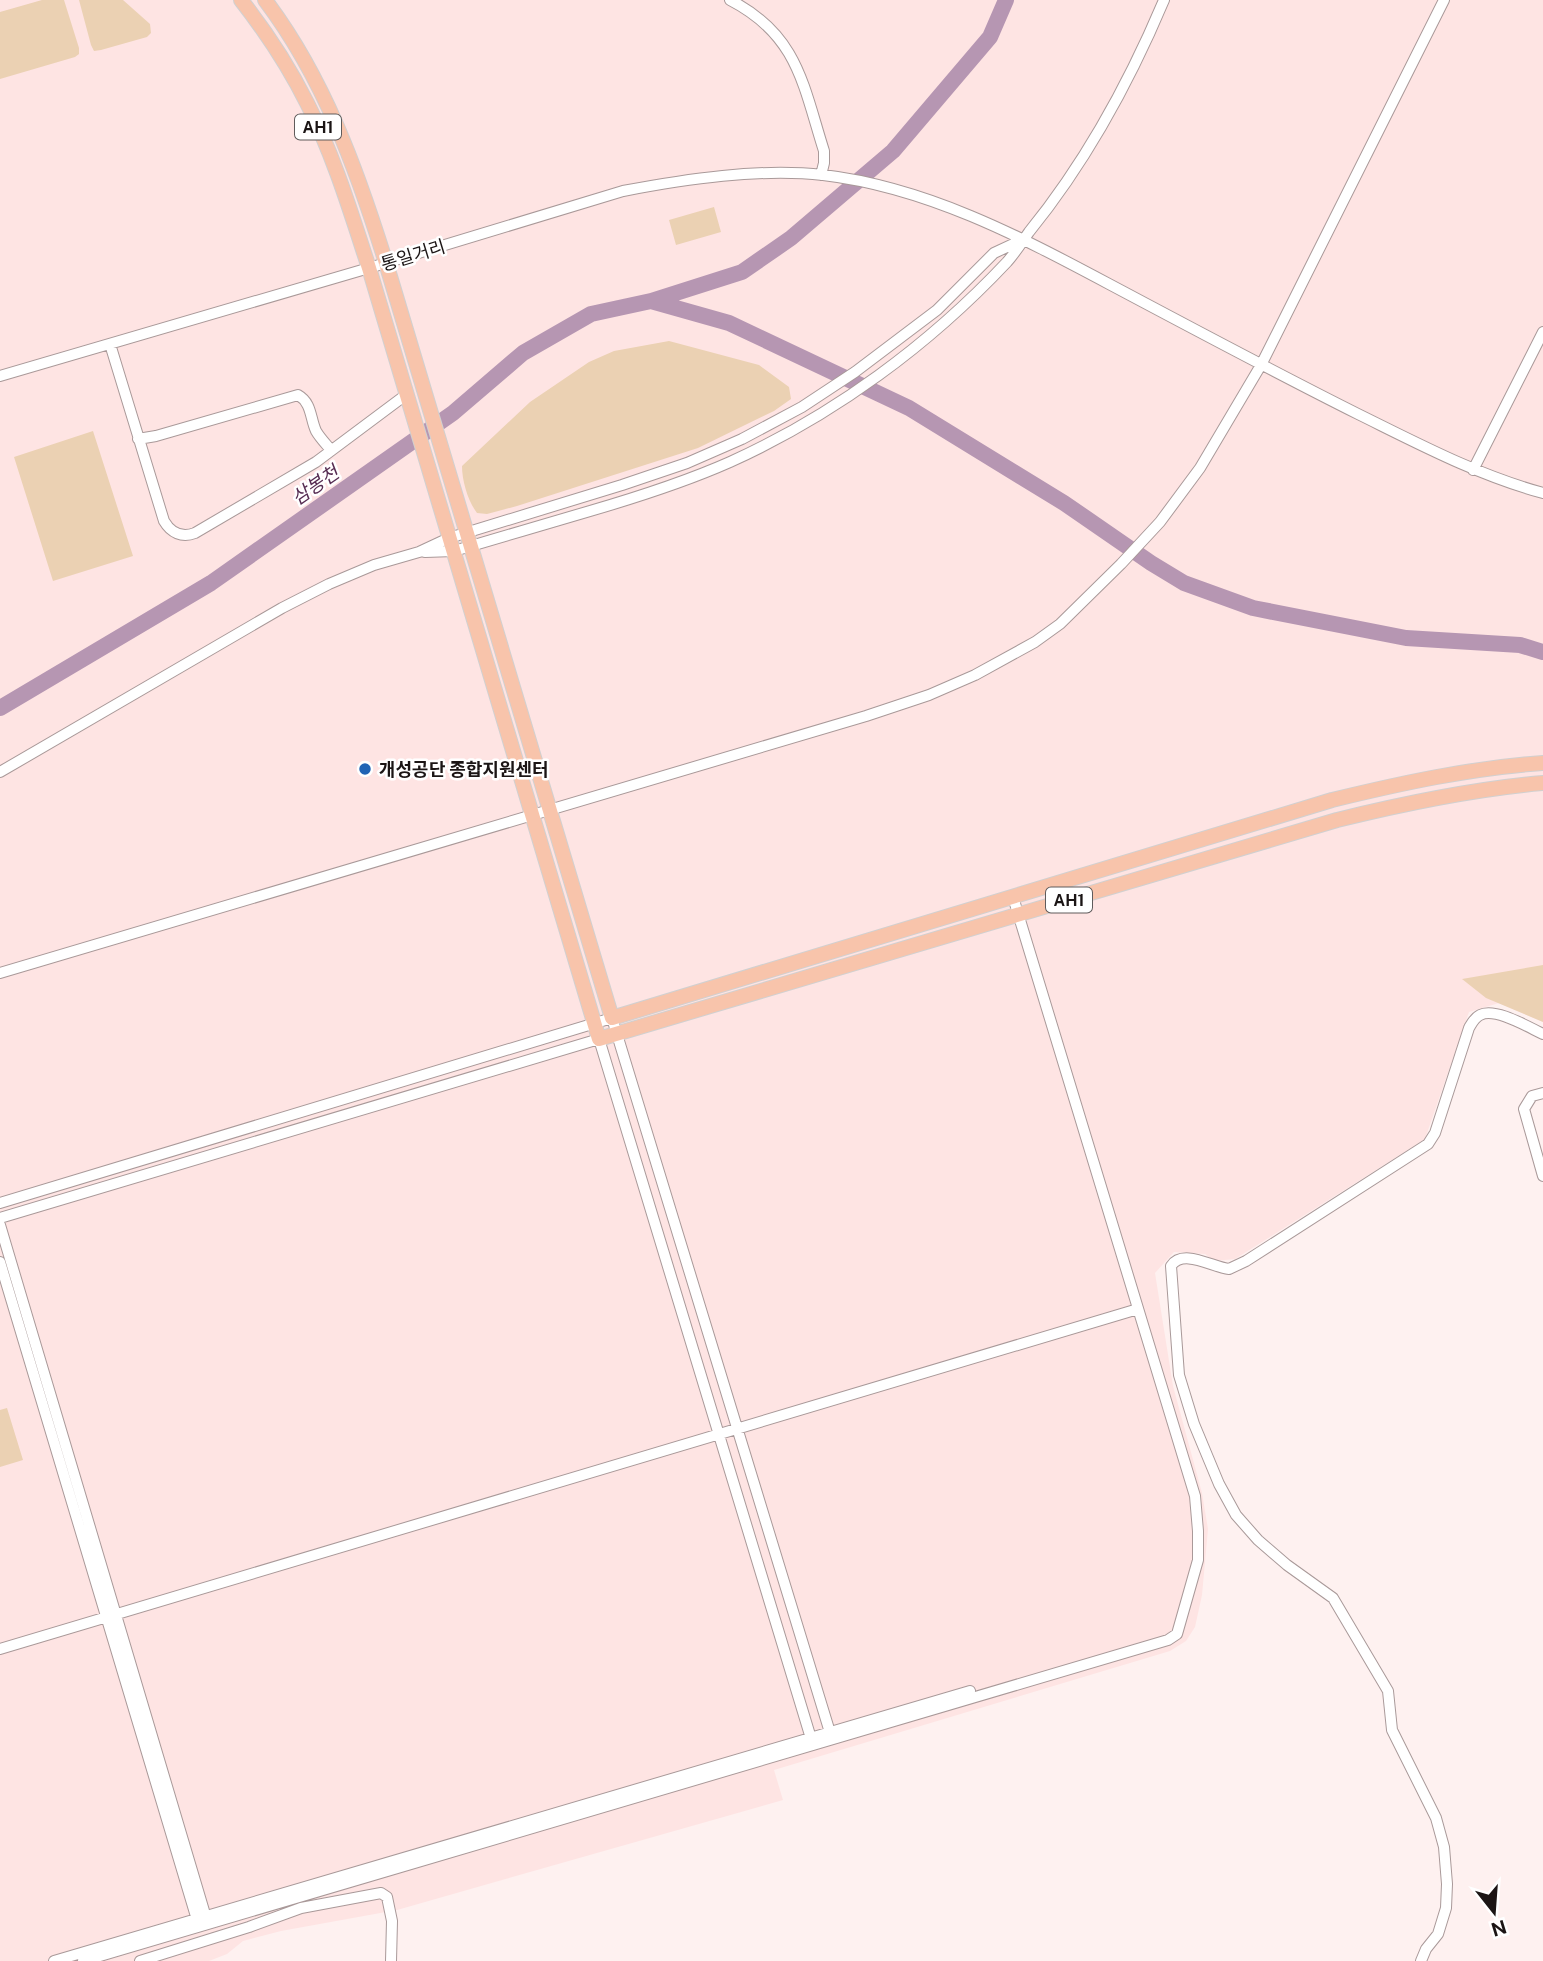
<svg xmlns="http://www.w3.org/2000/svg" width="1543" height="1961" viewBox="0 0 1543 1961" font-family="'Public Sans','Noto Sans KR',sans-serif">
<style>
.built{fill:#fee4e3}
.green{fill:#ebd1b3}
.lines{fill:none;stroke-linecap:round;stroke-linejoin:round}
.river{stroke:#b696b2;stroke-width:16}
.minor-casing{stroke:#a99999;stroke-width:12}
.major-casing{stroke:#d1d0d0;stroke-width:16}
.minor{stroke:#fff;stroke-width:10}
.major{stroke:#f8c4ab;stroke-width:14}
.poi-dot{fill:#2063b4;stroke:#fff;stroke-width:2.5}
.labels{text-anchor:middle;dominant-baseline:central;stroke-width:5;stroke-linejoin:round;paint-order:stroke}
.shield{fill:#fff;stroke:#5f5b5b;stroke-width:2}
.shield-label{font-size:16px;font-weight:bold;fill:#1b1515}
.street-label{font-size:18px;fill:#1b1515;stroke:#fff}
.poi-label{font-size:18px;font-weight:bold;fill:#1b1515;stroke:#fff;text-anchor:start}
.water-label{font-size:19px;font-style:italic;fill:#562c52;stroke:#fff}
</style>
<rect width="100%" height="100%" fill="#fef1f0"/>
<path class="built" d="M0,0H1543V1022L1499,1003L1469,1012L1425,1139L1235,1259L1214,1261L1205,1254L1174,1252L1155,1273L1173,1386L1202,1493L1208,1529L1202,1595L1195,1627L1186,1641L1170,1651L774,1770L783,1800L397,1910L281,1931L243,1941L227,1954L209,1961H0Z"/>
<path class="green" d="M42,0H64L79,48V54L75,57L0,79V12Z
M79,0H123L150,24L151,33L147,37L101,50L94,51L91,45Z
M714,207L721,232L676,245L669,220Z
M669,341L759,365L789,387L791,399L774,411L698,448L517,506L487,514L477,513C468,501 462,481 462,466L530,402L589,362L614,351Z
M93,431L133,556L53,581L14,457Z
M1543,965V1022L1486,998L1462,979Z
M7,1408L23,1460L0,1467V1410Z"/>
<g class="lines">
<path class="river" d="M651,301L729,323L909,408L1064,503L1151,563L1184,583L1253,608L1406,638L1520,645L1543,652
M0,708L211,583L453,413L523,353L591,314L651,301L742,272L791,238L893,151L990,37L1006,0"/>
<g class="minor-casing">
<path id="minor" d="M730,0C798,35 803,85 824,151V163L821,175
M110,344L164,521C171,533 182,538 195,533L316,462L407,394
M0,376L369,268L623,191C686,179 759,168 823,175C926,187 1019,236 1109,284C1192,328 1274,372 1358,414C1419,444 1477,475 1543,493
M138,439L156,436L298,395C312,403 310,418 316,431C320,438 326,444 331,450
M1473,470L1543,332
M425,552L454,551C499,538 545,524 590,511C638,497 685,482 730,462C834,415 929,345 1007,262C1015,253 1022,242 1029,232C1086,162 1129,83 1164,0
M0,772L282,608L329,584L374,565L419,552L449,538L622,485L687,463L742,439L802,407L855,372L937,310L994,253L1024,239
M0,973L866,716L929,695L975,675L1035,642L1060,624L1121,564L1160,522L1200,468L1261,365L1444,0
M1543,1093L1532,1096L1524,1109L1543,1176
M0,1203L612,1018L832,1739
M0,1218L599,1039L813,1745
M0,1225L207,1921
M0,1262L198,1923
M0,1649L1138,1309
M54,1961L970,1691
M83,1961L1168,1640L1177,1634L1198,1560V1531L1195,1496L1013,897
M140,1961L249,1927L301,1908L381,1893L387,1897L392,1921L391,1961
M1421,1961L1426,1949L1438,1934L1446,1908L1447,1884L1444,1847L1436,1818L1392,1730L1388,1691L1333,1598L1287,1565L1258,1540L1236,1515L1219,1484L1194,1424L1179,1375L1171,1266C1183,1248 1212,1267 1229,1269L1246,1261L1428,1144L1435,1133L1469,1028C1472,1023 1474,1018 1480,1015C1495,1007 1528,1027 1543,1034"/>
</g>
<g class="major-casing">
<path id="major" d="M241,0C266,32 289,67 307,103C334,156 351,213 369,268L599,1039L1337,820C1406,803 1473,789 1543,783
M265,0C324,78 357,170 386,263L612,1018L1332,800C1402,783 1471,768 1543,763"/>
</g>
<use href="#minor" class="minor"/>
<use href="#major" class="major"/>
</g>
<circle class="poi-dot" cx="365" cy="769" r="7"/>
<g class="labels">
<g class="shield">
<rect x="295" y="114.5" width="46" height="25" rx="5"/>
<rect x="1046" y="887.5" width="46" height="25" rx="5"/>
</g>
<g class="shield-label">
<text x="318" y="127">AH1</text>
<text x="1069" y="900">AH1</text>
</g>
<g class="street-label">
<text transform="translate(413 255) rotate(-17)">통일거리</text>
</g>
<g class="poi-label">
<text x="379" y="769">개성공단 종합지원센터</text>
</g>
<g class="water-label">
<text transform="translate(315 485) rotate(-35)">삼봉천</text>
</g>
</g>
<g transform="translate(1494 1912) rotate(163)" stroke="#ffffff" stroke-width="5" paint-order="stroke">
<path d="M0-5L12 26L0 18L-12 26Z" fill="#1b1515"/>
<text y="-10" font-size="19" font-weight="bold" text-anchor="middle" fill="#1b1515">N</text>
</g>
</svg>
